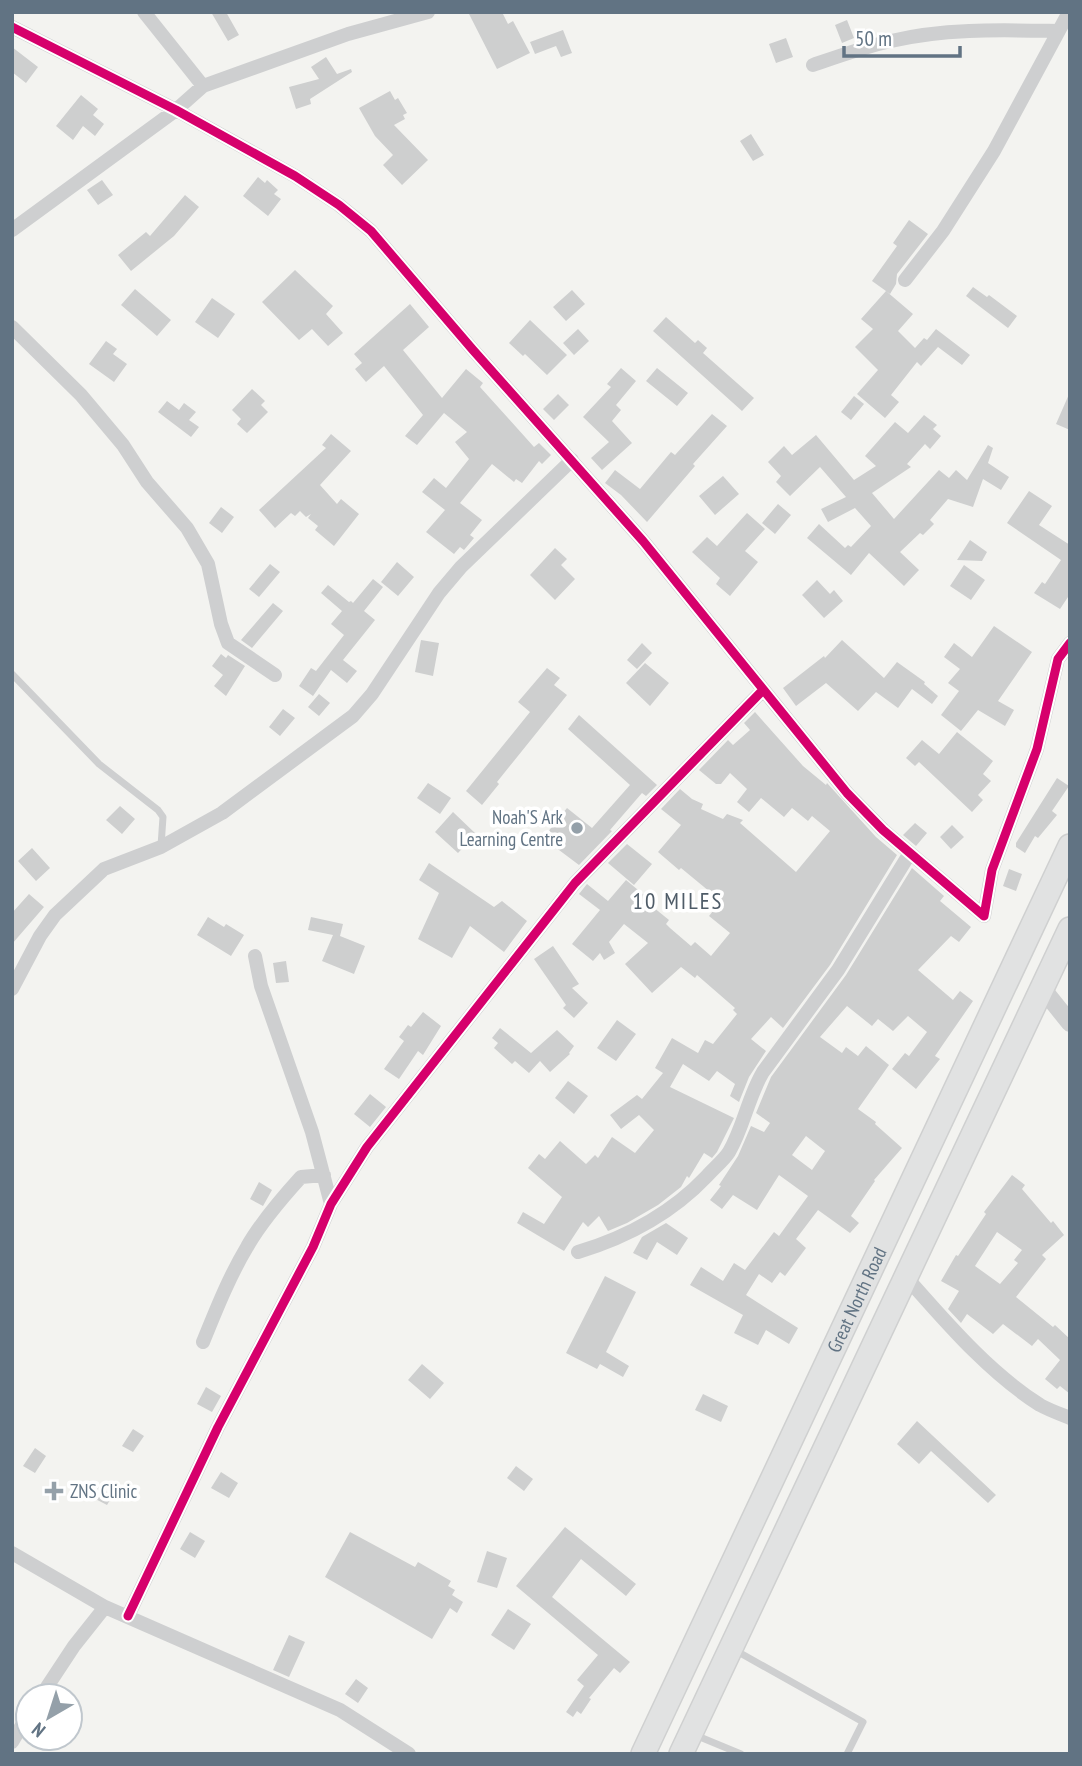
<svg xmlns="http://www.w3.org/2000/svg" width="1082" height="1766" viewBox="0 0 1082 1766" font-family="'PT Sans Narrow',sans-serif">
<style>
.building{fill:#cecfcf;fill-rule:evenodd}
.lines{fill:none;stroke-linecap:round;stroke-linejoin:round}
.trunk-casing{stroke:#cfd0d0;stroke-width:26}
.service{stroke:#cecfd0;stroke-width:7}
.minor{stroke:#cecfd0;stroke-width:14}
.tertiary{stroke:#cecfd0;stroke-width:18}
.trunk{stroke:#e1e2e2;stroke-width:23}
.cycleway-casing{stroke:#fff;stroke-width:13}
.cycleway{stroke:#d6006c;stroke-width:9}
.poi-dot{fill:#94a0a9;stroke:#fff;stroke-width:2.5}
.labels{text-anchor:middle;dominant-baseline:central;stroke-width:7;stroke-linejoin:round;paint-order:stroke}
.poi-label{font-size:19px;fill:#617383;stroke:#fff;text-anchor:end}
.street-label{font-size:19px;fill:#617383;stroke:#fff}
.quarter-label{font-size:23px;letter-spacing:2px;fill:#4f5c68;stroke:#fff}
</style>
<rect width="100%" height="100%" fill="#f3f3f0"/>
<path class="building" d="M211,12H226L239,35L228,41Z
M468,12H502L508,24L513,21L530,53L497,69Z
M847,20L854,38L842,43L835,25Z
M563,30L572,53L561,57L556,46L535,54L530,42Z
M786,38L793,57L776,63L769,44Z
M12,47L38,67L26,83L12,72Z
M326,57L337,74L351,69L352,72L310,99L311,104L296,109L289,87L319,79L311,67Z
M390,91L395,100L398,98L407,113L403,115L405,119L394,125L428,160L402,185L383,165L393,155L375,136L359,108Z
M81,95L98,109L93,115L104,124L95,136L83,126L73,140L56,126Z
M751,134L764,155L753,161L740,141Z
M258,177L265,183L267,180L278,190L274,194L281,199L268,216L243,196Z
M102,180L113,195L98,205L87,190Z
M185,195L199,207L174,236L131,271L118,255L146,232L150,236Z
M909,220L928,234L897,274L896,284L890,294L886,291L913,314L898,331L915,348L924,338L927,340L936,329L970,355L962,365L938,347L921,366L917,362L891,395L899,402L885,418L857,394L878,370L855,347L873,329L861,319L886,291L872,281L897,246L893,243Z
M295,270L333,306L326,314L343,333L328,346L312,329L299,340L262,302Z
M973,287L987,297L989,295L1017,316L1008,328L966,296Z
M135,289L171,320L157,336L121,305Z
M572,290L585,304L566,321L553,307Z
M212,298L235,314L218,338L195,322Z
M410,304L429,327L403,350L442,398L466,369L483,383L480,387L534,447L539,443L551,455L542,464L539,461L522,483L516,479L514,482L492,464L460,503L482,520L470,535L474,538L464,550L460,547L454,554L426,532L445,510L422,492L434,478L446,488L469,459L455,442L467,432L444,413L417,445L405,436L423,415L384,366L366,382L355,369L362,363L354,354Z
M666,317L695,343L698,340L707,348L703,353L754,398L742,411L653,331Z
M530,320L567,355L547,375L525,354L523,356L509,343Z
M578,329L589,341L574,355L563,343Z
M106,341L117,349L113,354L127,364L114,382L89,364Z
M621,368L636,381L616,405L621,410L612,421L632,443L602,470L591,458L609,442L583,417L611,387L607,384Z
M657,368L688,393L677,406L646,381Z
M252,389L265,401L261,405L268,412L247,433L237,424L241,419L232,410Z
M1070,392V430L1056,424Z
M558,394L569,405L554,420L543,409Z
M854,396L864,404L851,420L841,412Z
M167,401L179,410L184,403L196,412L189,420L199,427L191,437L158,412Z
M712,414L727,426L693,464L695,466L647,522L621,495L605,483L615,470L640,489L671,452L675,455Z
M924,415L937,425L933,429L941,436L930,449L925,444L907,464L911,467L872,493L894,519L939,470L949,478L956,470L967,480L988,445L993,448L988,463L1009,477L1001,490L983,479L973,507L948,499L930,520L934,524L923,535L920,533L900,552L919,570L904,586L869,553L851,575L807,538L819,524L845,548L848,545L851,547L871,526L855,508L828,522L821,509L846,497L820,467L790,496L776,482L781,476L768,462L784,446L792,455L816,435L854,480L876,466L865,456L895,422L908,433Z
M331,434L351,451L320,485L337,504L341,499L359,514L334,546L315,530L318,526L308,518L311,514L306,517L300,511L295,516L291,513L275,528L259,510L326,448L322,445Z
M723,476L739,494L715,515L699,496Z
M1029,491L1052,506L1039,525L1070,545V594L1060,609L1034,593L1042,582L1045,584L1061,560L1007,523Z
M778,504L791,515L775,534L762,523Z
M221,507L234,517L222,533L209,523Z
M747,513L765,529L745,551L758,562L730,596L716,584L720,578L692,552L707,537L717,546Z
M970,540L987,552L982,561L957,560Z
M555,548L567,559L561,565L575,579L555,600L530,575Z
M397,562L414,577L398,596L381,582Z
M270,564L280,572L259,597L249,589Z
M964,565L985,580L971,600L950,586Z
M373,579L383,587L364,611L375,620L343,660L357,671L347,683L331,670L313,696L299,686L311,668L316,671L344,635L331,624L342,611L321,593L328,585L349,602L351,601L353,603Z
M817,580L830,594L834,590L843,601L824,618L802,595Z
M273,603L283,611L252,648L241,640Z
M994,626L1032,652L998,701L1014,710L1005,726L978,710L961,731L941,715L959,691L948,683L960,669L944,657L954,643L972,657Z
M421,640L439,643L433,676L415,672Z
M842,640L884,678L897,662L925,682L924,684L938,696L932,704L912,689L898,708L876,692L858,711L826,683L796,706L783,688L824,656L825,658Z
M642,643L652,653L637,669L627,660Z
M221,654L226,658L228,655L245,666L226,696L214,686L223,675L212,666Z
M645,663L669,683L650,706L626,683Z
M547,668L560,678L554,685L567,695L497,782L499,784L482,805L466,791L530,712L518,702Z
M319,694L330,703L319,716L308,707Z
M283,709L295,718L280,736L269,727Z
M755,712L803,766L826,785L827,783L876,837L897,855L830,965L783,1028L771,1017L751,1039L766,1051L749,1077L739,1102L730,1096L735,1084L717,1071L709,1081L683,1064L670,1087L734,1118L717,1152L712,1158L704,1153L689,1178L687,1176L681,1187L658,1205L627,1223L608,1231L599,1216L588,1227L583,1222L564,1251L517,1223L523,1212L544,1224L562,1197L528,1168L539,1154L545,1159L560,1141L586,1164L595,1155L598,1158L612,1137L635,1153L654,1130L639,1115L621,1129L610,1115L637,1095L642,1099L663,1073L655,1068L672,1038L698,1053L705,1040L713,1044L737,1014L733,1010L735,1008L697,975L695,978L681,967L652,993L625,964L648,943L624,924L609,942L615,953L604,960L600,953L593,961L572,944L600,910L579,894L587,884L608,901L626,880L655,904L653,907L669,920L666,924L670,928L691,946L695,942L711,956L730,933L709,916L721,901L681,868L679,870L658,852L681,825L661,809L680,789L692,799L703,804L701,809L723,819L727,814L743,820L740,823L796,872L830,831L812,816L808,821L792,808L784,817L761,798L749,812L737,802L747,789L730,773L721,784H716L699,770L728,740L733,745L750,730L744,723Z
M579,715L657,785L646,796L642,793L610,830L612,831L579,865L543,838L567,808L592,828L630,785L568,729Z
M957,732L993,761L983,774L991,781L978,795L983,800L972,812L919,762L915,766L906,758L922,740L939,754Z
M1057,778L1069,786L1052,811L1057,815L1038,838L1035,836L1025,853L1016,847V843Z
M428,783L451,798L440,814L417,798Z
M120,806L135,819L122,834L106,820Z
M453,812L476,834L458,853L435,832Z
M915,823L927,833L916,846L903,835Z
M952,825L964,837L951,849L940,837Z
M627,844L652,864L634,885L608,863Z
M32,848L50,868L36,881L18,861Z
M429,863L494,907L502,901L527,921L504,952L470,926L452,958L418,939L439,893L419,880Z
M912,868L944,896L940,901L971,927L959,942L951,936L918,970L953,1000L960,991L973,1001L935,1056L940,1059L916,1089L892,1069L905,1053L909,1056L927,1032L908,1016L893,1031L878,1019L872,1026L847,1006L820,1037L842,1053L846,1047L858,1056L866,1046L889,1065L858,1109L876,1122L875,1124L902,1148L874,1180L875,1181L851,1216L859,1223L850,1233L818,1210L796,1239L806,1248L785,1276L780,1272L772,1283L759,1274L746,1295L798,1328L789,1344L766,1330L758,1345L734,1333L743,1315L690,1285L701,1267L723,1281L734,1263L745,1270L774,1232L779,1236L808,1196L779,1175L757,1210L733,1195L722,1209L710,1200L721,1186L719,1185L738,1156L751,1126L764,1132L770,1123L756,1113L771,1077L846,975ZM806,1136L825,1151L812,1170L792,1155Z
M1009,869L1022,874L1016,891L1003,886Z
M29,894L44,907L12,944V913Z
M208,917L224,927L226,924L244,935L231,956L197,935Z
M311,917L343,924L340,936L365,946L354,974L322,961L333,935L308,930Z
M553,946L579,984L572,988L588,1003L574,1018L563,1008L566,1005L534,959Z
M286,961L289,982L276,983L273,963Z
M423,1012L441,1026L423,1055L418,1051L399,1079L384,1069L404,1041L399,1037L408,1025L411,1027Z
M617,1020L636,1034L616,1061L597,1048Z
M500,1028L531,1053L557,1030L574,1046L569,1053L570,1054L550,1072L540,1061L529,1073L515,1061L512,1064L494,1048L498,1043L492,1038Z
M568,1081L588,1096L574,1114L555,1098Z
M370,1094L386,1107L370,1127L354,1114Z
M1012,1175L1025,1185L1022,1189L1051,1223L1053,1221L1064,1235L1042,1255L1046,1259L1016,1297L1053,1327L1055,1325L1070,1339V1394L1060,1386L1057,1389L1045,1379L1060,1360L1038,1339L1032,1346L1003,1324L993,1334L967,1314L961,1323L948,1309L959,1291L941,1281L956,1255L958,1256L986,1214L984,1212ZM997,1232L1022,1250L1014,1260L1018,1263L1000,1284L975,1266Z
M259,1182L272,1190L263,1206L250,1199Z
M666,1223L688,1238L677,1255L657,1242L647,1260L633,1253L642,1237Z
M605,1276L636,1292L606,1352L629,1366L623,1377L600,1364L597,1369L566,1353Z
M422,1364L444,1383L430,1399L408,1380Z
M206,1387L221,1396L212,1412L197,1404Z
M703,1394L728,1406L721,1422L695,1410Z
M917,1421L996,1495L988,1503L931,1451L919,1464L897,1444Z
M133,1429L144,1436L133,1452L122,1446Z
M35,1448L46,1456L35,1473L23,1466Z
M516,1466L533,1479L524,1491L507,1478Z
M221,1472L238,1483L229,1498L211,1488Z
M88,1481L113,1495L107,1505L82,1492Z
M565,1527L636,1584L626,1596L581,1559L552,1597L630,1662L620,1673L614,1668L589,1698L591,1699L581,1714L577,1711L573,1717L566,1712L584,1686L577,1680L598,1655L516,1586Z
M190,1532L205,1541L195,1558L180,1549Z
M350,1532L415,1567L418,1562L451,1581L448,1586L455,1590L452,1595L463,1602L457,1613L450,1608L432,1639L325,1577Z
M487,1551L507,1558L497,1588L477,1582Z
M508,1609L531,1624L514,1650L491,1635Z
M289,1635L305,1642L289,1677L273,1670Z
M356,1679L368,1688L358,1703L345,1694Z"/>
<g class="lines">
<g class="trunk-casing">
<g id="trunk">
<path id="s1" d="M643,1754L1070,846"/>
<path d="M681,1754L1070,929"/>
</g>
</g>
<path class="service" d="M12,674L99,764L158,810L163,817L161,846
M733,1649L863,1722L847,1754
M695,1735L741,1754"/>
<path class="minor" d="M144,12L203,86
M12,27L176,110L295,176L339,205L371,231L473,350L643,541L847,793L883,830L984,916L992,870L1037,749L1058,659L1070,643
M813,65C839,56 864,47 891,41C945,28 1003,30 1058,31
M12,230L176,110L203,86L348,34L428,12
M905,280L943,231L994,151L1069,12
M12,327L81,395L123,445L147,482L187,528L208,564L221,624L228,643L275,675
M255,956L261,986L312,1132L331,1204
M12,989L40,936L55,915L104,869L161,847L222,813L353,716L372,694L439,593L461,567L572,460
M578,1252C628,1237 671,1214 707,1176C714,1168 724,1160 729,1152C744,1126 748,1097 763,1072L838,970L910,853
M906,1277C946,1322 988,1372 1040,1405C1049,1410 1060,1414 1070,1418
M203,1342C216,1310 229,1277 247,1247C261,1222 281,1199 301,1177L324,1175
M12,1553L105,1607L340,1710L409,1754
M128,1616L218,1427L313,1247L331,1204L367,1147L575,883L763,690
M41,1696L74,1646L105,1607
M12,1742L28,1715"/>
<path class="tertiary" d="M1042,988L1070,1023"/>
<use href="#trunk" class="trunk"/>
<g class="cycleway-casing">
<path id="cycleway" d="M12,27L176,110L295,176L339,205L371,231L473,350L643,541L847,793L883,830L984,916L992,870L1037,749L1058,659L1070,643
M128,1616L218,1427L313,1247L331,1204L367,1147L575,883L763,690"/>
</g>
<use href="#cycleway" class="cycleway"/>
</g>
<g class="poi-dot">
<circle cx="577" cy="828" r="7"/>
<path d="M50.5 1480.5h7v7h7v7h-7v7h-7v-7h-7v-7h7z"/>
</g>
<g class="labels">
<g class="poi-label">
<text x="563" y="817">Noah'S Ark<tspan x="563" dy="22">Learning Centre</tspan></text>
<text x="70" y="1491" text-anchor="start">ZNS Clinic</text>
</g>
<g class="street-label">
<text stroke="none"><textPath href="#s1" startOffset="502">Great North Road</textPath></text>
</g>
<g class="quarter-label">
<text x="678" y="900">10 MILES</text>
</g>
</g>
<rect width="1082" height="1766" fill="none" stroke="#617383" stroke-width="28"/>
<g transform="translate(49 1717) rotate(219)"><circle r="33" fill="#ffffff" stroke="#c0c7cd" stroke-width="2"/>
<path d="M0-5L12 26L0 18L-12 26Z" fill="#94a0a9"/>
<text y="-10" font-size="19" font-weight="bold" text-anchor="middle" fill="#617383">N</text>
</g>
<path d="M844 46v10h116v-10" fill="none" stroke="#617383" stroke-width="3.5"/>
<text x="855" y="46" font-size="21" fill="#617383" stroke="#ffffff" stroke-width="5" paint-order="stroke">50 m</text>
</svg>
